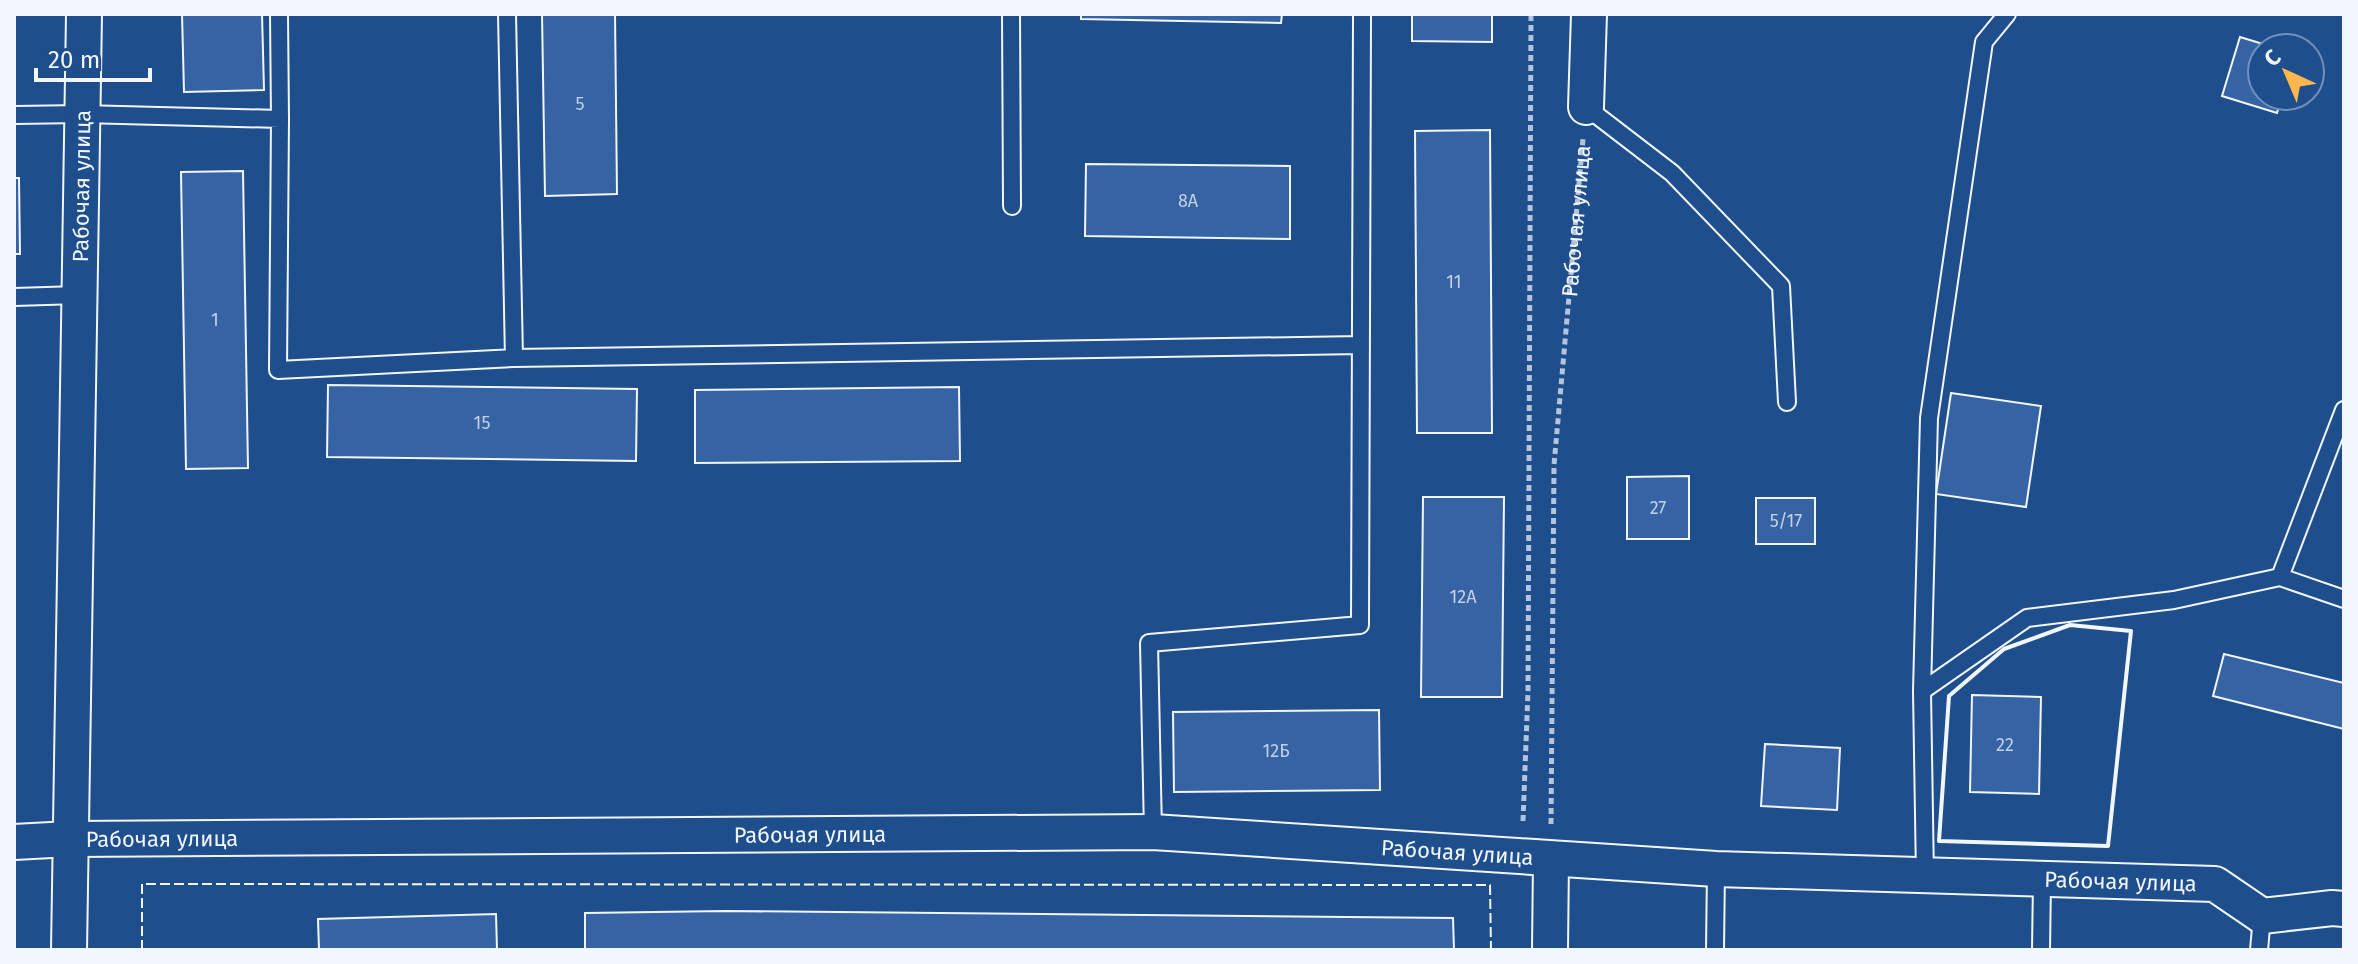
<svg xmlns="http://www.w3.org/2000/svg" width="2358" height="964" viewBox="0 0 2358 964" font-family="'Fira Sans',sans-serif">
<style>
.building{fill:#3563a3;stroke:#f2f6ff;stroke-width:2}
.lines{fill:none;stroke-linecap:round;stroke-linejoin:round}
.service-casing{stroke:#f2f6ff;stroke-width:20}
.minor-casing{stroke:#f2f6ff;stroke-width:38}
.path{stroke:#b3c4dc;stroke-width:5;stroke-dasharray:6 4;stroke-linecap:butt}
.service{stroke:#1f4e8c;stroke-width:16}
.minor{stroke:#1f4e8c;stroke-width:34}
.fence{stroke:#f2f6ff;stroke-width:2;stroke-dasharray:10 4;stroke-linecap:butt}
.wall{stroke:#f2f6ff;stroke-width:4}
.labels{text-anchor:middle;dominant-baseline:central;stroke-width:6;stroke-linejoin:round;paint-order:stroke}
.number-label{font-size:18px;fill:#c3d1e8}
.street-label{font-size:22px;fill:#f2f6ff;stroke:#1f4e8c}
</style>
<rect width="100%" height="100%" fill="#1f4e8c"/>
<path class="building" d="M182,14H262L264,90L184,92Z
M542,14H615L617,194L545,196Z
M1081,14H1282L1281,23L1081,19Z
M1412,14H1492V42L1412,41Z
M2240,37L2276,48H2262V96H2282L2277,113L2222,96Z
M1490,130L1492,433H1417L1415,131Z
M1086,164L1290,166V239L1085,236Z
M243,171L248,468L186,469L181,172Z
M14,178H19L20,254H14Z
M328,385L637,389L636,461L327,457Z
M959,387L960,461L695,463V390Z
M1951,393L2041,406L2026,507L1936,494Z
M1689,476V539H1627V477Z
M1423,497H1504L1502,697H1421Z
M1756,498H1815V544H1756Z
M2224,654L2344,683V729L2213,696Z
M1972,695L2041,697L2039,794L1970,792Z
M1379,710L1380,790L1174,792L1173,712Z
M1765,744L1840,748L1837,810L1761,806Z
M725,911L1453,918L1454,950H585V913Z
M496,914L497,950H319L318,919Z"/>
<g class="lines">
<g class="service-casing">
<path id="service" d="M1011,14L1012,206
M1586,107L1672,173L1781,286L1787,402
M14,115L82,114L280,119L279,14
M280,119L278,370L514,358L507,14
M14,297L79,295
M514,358L1361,345
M2280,577L2344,410
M1922,691L2027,618L2174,600L2280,577L2344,599
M1153,832L1149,643L1360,625L1362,14
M1925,877L1922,691L1929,418L1984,42L2007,14
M1715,950L1716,869
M2041,950L2042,880
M2259,950L2262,916"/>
</g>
<g class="minor-casing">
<g id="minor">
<path d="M1586,107L1589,14"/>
<path id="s2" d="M14,842L70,839L1153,832L1716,869L2215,884L2262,916L2332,908L2344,909"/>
<path id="s3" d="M69,950L84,14"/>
<path d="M1550,950L1551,859"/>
</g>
</g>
<g class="path">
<path d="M1523,821L1528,691L1531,14"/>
<path id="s1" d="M1551,824L1554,465L1583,139"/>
</g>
<use href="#service" class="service"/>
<use href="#minor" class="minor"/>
<path class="fence" d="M142,950V884L1490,885L1491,950"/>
<path class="wall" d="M2070,625L2131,631L2108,846L1939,841L1949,696L2004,649Z"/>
</g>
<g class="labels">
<g class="number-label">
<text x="580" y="104">5</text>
<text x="1188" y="201">8А</text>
<text x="1454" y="282">11</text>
<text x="215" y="320">1</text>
<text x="482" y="423">15</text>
<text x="1658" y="508">27</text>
<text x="1786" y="521">5/17</text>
<text x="1463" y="597">12А</text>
<text x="2005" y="745">22</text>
<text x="1276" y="751">12Б</text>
</g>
<g class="street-label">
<text stroke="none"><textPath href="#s3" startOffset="764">Рабочая улица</textPath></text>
<text stroke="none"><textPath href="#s1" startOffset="604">Рабочая улица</textPath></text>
<text stroke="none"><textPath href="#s2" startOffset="796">Рабочая улица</textPath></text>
<text stroke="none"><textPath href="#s2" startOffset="148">Рабочая улица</textPath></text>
<text stroke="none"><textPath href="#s2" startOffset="1444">Рабочая улица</textPath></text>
<text stroke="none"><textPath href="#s2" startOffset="2108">Рабочая улица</textPath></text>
</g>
</g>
<rect width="2358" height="964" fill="none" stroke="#f2f6ff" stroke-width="32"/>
<g transform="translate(2286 72) rotate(316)"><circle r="38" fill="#1f4e8c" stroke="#7391ba" stroke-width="2"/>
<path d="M0-6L14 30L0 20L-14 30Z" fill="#ffb74d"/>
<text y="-12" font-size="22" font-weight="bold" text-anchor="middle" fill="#f2f6ff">С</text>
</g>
<path d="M36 68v12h114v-12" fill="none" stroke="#f2f6ff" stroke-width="4"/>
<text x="48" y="68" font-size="24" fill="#f2f6ff" stroke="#1f4e8c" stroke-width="6" paint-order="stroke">20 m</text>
</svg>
